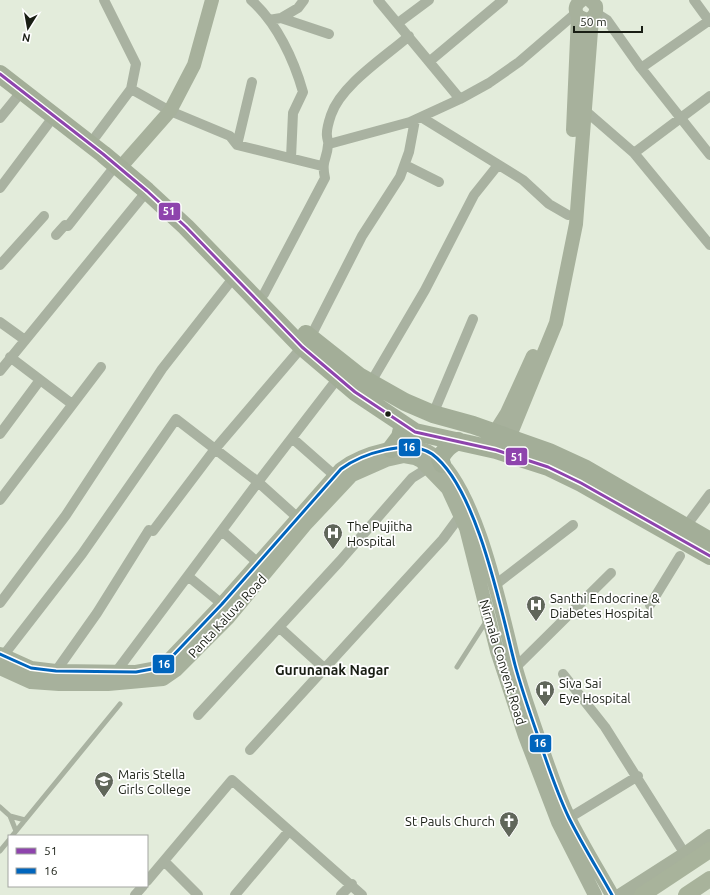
<svg xmlns="http://www.w3.org/2000/svg" width="710" height="895" viewBox="0 0 710 895" font-family="Ubuntu,sans-serif">
<style>
.lines{fill:none;stroke-linecap:round;stroke-linejoin:round}
.lane{stroke:#a9b2a1;stroke-width:5}
.street{stroke:#a9b2a1;stroke-width:10}
.secondary{stroke:#a7b19c;stroke-width:14}
.primary{stroke:#a8b39b;stroke-width:16}
.highway{stroke:#a3ae98;stroke-width:18}
.bus-1-casing{stroke:#fff;stroke-width:6}
.bus-2-casing{stroke:#fff;stroke-width:6}
.bus-1{stroke:#8e44ad;stroke-width:3}
.bus-2{stroke:#0065bd;stroke-width:3}
.bus-dot{fill:#191e14;stroke:#fff;stroke-width:1.5}
.labels{text-anchor:middle;dominant-baseline:central;stroke-width:3.5;stroke-linejoin:round;paint-order:stroke}
.poi-label{font-size:13px;fill:#191e14;stroke:#fff;text-anchor:start}
.street-label{font-size:13px;fill:#191e14;stroke:#fff}
.neighbourhood-label{font-size:14px;font-weight:bold;fill:#191e14;stroke:#fff}
.line-badge{stroke:#fff;stroke-width:1.5}
.badge-label{font-size:11px;text-anchor:middle;font-weight:bold;fill:#fff}
</style>
<rect width="100%" height="100%" fill="#e3ecdb"/>
<g class="lines">
<path class="lane" d="M457,667L487,620
M0,807L10,816L16,831
M10,816L25,820
M12,836L120,704
M0,851L9,840"/>
<path class="street" d="M251,0C277,23 294,60 303,92L293,113L291,158
M378,0L460,99
M694,0L710,22
M596,13L607,20L641,68L710,155
M281,18L298,8L304,0
M269,20L281,18L329,34
M398,23L429,0
M430,61L503,0
M641,68L710,20
M131,89L170,111L230,136L237,145L322,166
M581,107L634,153L710,245
M421,117L523,180L549,204L568,215
M0,118L22,91
M96,136L131,89L136,64L104,0
M329,144L410,122L460,99L489,83L519,62L576,13
M237,145L252,82
M634,153L710,96
M405,165L439,182
M0,188L54,116
M56,235L65,225L68,226L116,165
M0,265L44,216
M264,294L325,178C321,160 327,160 328,145C329,142 327,139 327,136C326,130 329,121 331,115C341,85 385,57 409,36
M0,322L25,340
M310,338L362,236L400,177L409,152L415,120
M10,357L72,404
M0,371L147,191
M371,382L425,290L474,195L498,165
M433,414L473,319
M0,434L40,380
M292,438L334,475
M0,500L101,367
M686,526L710,494
M222,531L257,562
M189,577L222,604
M495,585L573,525
M0,603L66,515L162,369L234,277
M650,605L680,556
M280,628L324,668
M3,656L82,554L176,419L258,482L298,518
M516,667L611,573
M56,671L97,613L149,530L153,531L215,449L302,347
M563,674L605,727L685,854
M113,676L258,482L341,374
M198,715L340,561L412,478L428,468
M250,750L443,539L460,516
M569,818L638,776
M164,861L198,895
M147,881L232,780L362,895
M135,895L143,886
M235,895L289,831
M341,895L352,884"/>
<path class="secondary" d="M582,0C575,4 574,10 578,16L586,20C593,19 597,14 596,6L590,0
M573,130L578,16
M126,161L170,111L194,65L212,0
M495,432L507,413L533,356
M509,438L556,323L576,224L592,18
M0,654L31,668L56,671L136,672L152,669L166,663L222,604L341,469C361,454 409,438 432,454C477,487 501,610 515,665C522,691 532,719 541,745C549,769 558,795 569,818C582,844 598,870 612,895
M0,668L31,682L59,684H108L163,679L176,670L228,618L305,525L352,475L386,460L404,456L415,458L421,461L448,489L466,528L497,651L525,736L558,822L595,895
M621,895L685,854L710,836"/>
<path class="primary" d="M642,895L710,850
M686,895L710,879"/>
<path class="highway" d="M0,74L103,154L147,191L186,227L302,347L355,392L415,432L496,450L548,467L581,483L710,556
M306,334L359,376L405,402L433,414L473,425L549,452L586,469L710,541
M391,449L400,437L403,424
M442,464L440,459C444,450 449,446 458,441"/>
<g class="bus-1-casing">
<path id="bus-1" d="M0,74L103,154L147,191L186,227L302,347L355,392L415,432L496,450L548,467L581,483L710,556"/>
</g>
<g class="bus-2-casing">
<path id="bus-2" d="M0,654L31,668L56,671L136,672L152,669L166,663L222,604L341,469C361,454 409,438 432,454C477,487 501,610 515,665C522,691 532,719 541,745C549,769 558,795 569,818C582,844 598,870 612,895"/>
</g>
<use href="#bus-1" class="bus-1"/>
<use href="#bus-2" class="bus-2"/>
</g>
<defs>
<g id="hospital-pin" transform="scale(1)"><path d="M0 17L-7.5 6A9.5 9.5 0 1 1 7.5 6Z" fill="#60665a" stroke="#fff"/><path d="M-5-5h3v3.5h4V-5h3V5h-3V1.5h-4V5h-3Z" fill="#fff"/></g>
<g id="university-pin" transform="scale(1)"><path d="M0 17L-7.5 6A9.5 9.5 0 1 1 7.5 6Z" fill="#60665a" stroke="#fff"/><path d="M0-5L7-2L0 1L-7-2ZM-4 1L0 2.5L4 1V4Q0 6-4 4Z" fill="#fff"/></g>
<g id="church-pin" transform="scale(1)"><path d="M0 17L-7.5 6A9.5 9.5 0 1 1 7.5 6Z" fill="#60665a" stroke="#fff"/><path d="M-1.2-6h2.4v3.5h3.3v2.4h-3.3V6h-2.4V-.1h-3.3v-2.4h3.3Z" fill="#fff"/></g>
</defs>
<g fill-rule="evenodd">
<use href="#hospital-pin" x="333" y="533"/>
<use href="#hospital-pin" x="536" y="605"/>
<use href="#hospital-pin" x="545" y="690"/>
<use href="#university-pin" x="104" y="781"/>
<use href="#church-pin" x="509" y="821"/>
</g>
<circle class="bus-dot" cx="388" cy="414" r="3.5"/>
<g class="labels">
<g class="poi-label">
<text x="347" y="526">The Pujitha<tspan x="347" dy="15">Hospital</tspan></text>
<text x="550" y="598">Santhi Endocrine &amp;<tspan x="550" dy="15">Diabetes Hospital</tspan></text>
<text x="559" y="683">Siva Sai<tspan x="559" dy="15">Eye Hospital</tspan></text>
<text x="118" y="774">Maris Stella<tspan x="118" dy="15">Girls College</tspan></text>
<text x="495" y="821" text-anchor="end">St Pauls Church</text>
</g>
<g class="street-label">
<text transform="translate(227 616) rotate(-47)">Panta Kaluva Road</text>
<text transform="translate(503 662) rotate(73)">Nirmala Convent Road</text>
</g>
<g class="neighbourhood-label">
<text x="332" y="670">Gurunanak Nagar</text>
</g>
</g>
<g class="line-badge">
<rect x="158" y="202" width="23" height="19" rx="4" fill="#8e44ad"/>
<rect x="398" y="438" width="23" height="19" rx="4" fill="#0065bd"/>
<rect x="505" y="447" width="23" height="19" rx="4" fill="#8e44ad"/>
<rect x="152" y="654" width="23" height="20" rx="4" fill="#0065bd"/>
<rect x="529" y="734" width="23" height="19" rx="4" fill="#0065bd"/>
</g>
<g class="badge-label">
<text x="169" y="215">51</text>
<text x="409" y="451">16</text>
<text x="517" y="461">51</text>
<text x="164" y="668">16</text>
<text x="540" y="747">16</text>
</g>
<rect x="8" y="835" width="140" height="52" fill="#ffffff" stroke="#a3a5a1"/>
<rect x="16" y="848" width="20" height="6" fill="#8e44ad" stroke="#a3a5a1"/>
<text x="44" y="855" font-size="12" fill="#191e14">51</text>
<rect x="16" y="868" width="20" height="6" fill="#0065bd" stroke="#a3a5a1"/>
<text x="44" y="875" font-size="12" fill="#191e14">16</text>
<g transform="translate(28 28) rotate(191)" stroke="#ffffff" stroke-width="3" paint-order="stroke">
<path d="M0-3L7 15L0 10L-7 15Z" fill="#191e14"/>
<text y="-6" font-size="11" font-weight="bold" text-anchor="middle" fill="#191e14">N</text>
</g>
<path d="M574 26v6h68v-6" fill="none" stroke="#191e14" stroke-width="2"/>
<text x="580" y="26" font-size="12" fill="#191e14" stroke="#ffffff" stroke-width="3" paint-order="stroke">50 m</text>
</svg>
